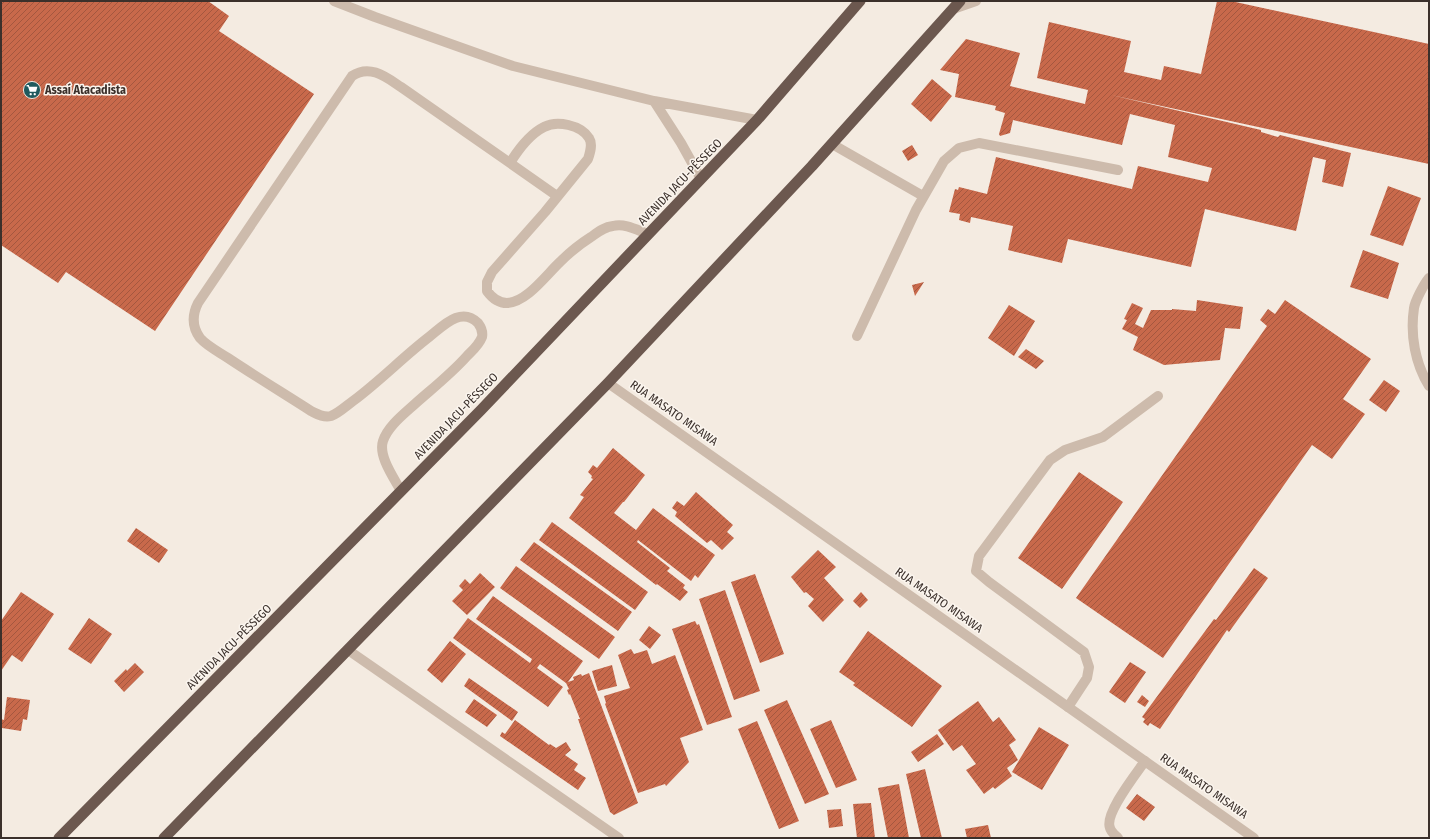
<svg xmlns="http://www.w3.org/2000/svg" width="1430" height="839" viewBox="0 0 1430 839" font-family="'Fira Sans Condensed',sans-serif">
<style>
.building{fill:url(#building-hatch)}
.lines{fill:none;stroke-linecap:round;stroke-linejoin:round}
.service{stroke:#cdbbac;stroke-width:10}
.minor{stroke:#cdbbac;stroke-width:10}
.trunk{stroke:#6c584f;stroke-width:11}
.labels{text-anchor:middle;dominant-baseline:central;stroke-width:3;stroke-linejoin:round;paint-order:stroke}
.poi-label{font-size:12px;font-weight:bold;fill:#3b302b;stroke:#fbf5ee;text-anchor:start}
.street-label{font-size:12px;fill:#3b302b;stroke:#fbf5ee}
</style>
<defs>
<pattern id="building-hatch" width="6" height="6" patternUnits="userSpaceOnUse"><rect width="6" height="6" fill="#c8694b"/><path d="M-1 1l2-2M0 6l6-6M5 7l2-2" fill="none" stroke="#a4573f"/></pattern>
</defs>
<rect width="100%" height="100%" fill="#f4ebe1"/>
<path class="building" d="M1,1H208L229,16L219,31L314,94L155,331L66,272L58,283L1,245Z
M1217,1H1231L1429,44V164L1111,95L1261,130V132L1278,137L1280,135L1351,153L1343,187L1322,182L1326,160L1313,157L1296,231L1205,209L1191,267L1068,239L1062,263L1008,250L1013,226L971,217L970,223L959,220L960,214L949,212L955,189L958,190L959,187L987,194L996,157L1132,189L1138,166L1208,182L1212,168L1168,157L1175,125L1130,114L1122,145L1013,120L1010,133L1000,136L999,134L1005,113L995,110L996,106L955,97L959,74L940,70L966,39L1020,53L1010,86L1085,104L1088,90L1037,78L1049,22L1131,41L1124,72L1161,80L1164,66L1201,74Z
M932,79L952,96L931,122L911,104Z
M912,145L918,155L908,161L902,151Z
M1388,186L1421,198L1403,246L1370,235Z
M1363,250L1399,263L1388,299L1350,287Z
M924,282L915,296L912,285Z
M1197,300L1243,307L1240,329L1225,328L1220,360L1164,365L1133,350L1138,337L1122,329L1127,320L1124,319L1132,303L1143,308L1135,324L1143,328L1151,310H1172V309L1196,311Z
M1285,300L1371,359L1343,399L1365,414L1332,459L1312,445L1163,658L1076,598L1267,326L1260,320L1268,309L1275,314Z
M1009,305L1035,321L1014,356L988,338Z
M1026,349L1044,361L1036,369L1018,357Z
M1384,380L1400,391L1386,412L1369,400Z
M613,448L645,475L624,502H623L614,513L636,530L653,508L715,555L698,578L695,575L691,581L638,540L637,542L670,568L667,571L685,585L683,588L688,592L680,601L657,584L656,585L569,518L584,497L580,495L593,479L591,478L592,476L588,472L593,465L597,468Z
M1079,472L1123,502L1062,589L1018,558Z
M696,492L733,525L727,532L734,538L722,550L711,540L707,543L675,516L677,512L672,508L677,501L684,506Z
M552,522L648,592L635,610L539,540Z
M136,528L168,550L159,563L127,541Z
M534,542L632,612L618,631L520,560Z
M818,550L836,567L824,578L844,600L823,622L808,606L814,599L806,592L804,593L791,577Z
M516,566L615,637L599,659L500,588Z
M1254,568L1268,578L1229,632L1227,630L1160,729L1150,723L1148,726L1143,722L1145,719L1142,717L1214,619L1216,620Z
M480,573L495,587L467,615L452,601L463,590L459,586L465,579L470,584Z
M755,574L784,654L760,663L731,582Z
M725,590L760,691L734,700L699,599Z
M21,592L54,614L22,662L12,655L1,671V621Z
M861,592L868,600L860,608L853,601Z
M493,596L583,661L568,682L574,680L573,677L581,674L582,676L589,673L638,803L614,815L610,812L578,719H580L570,694L569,695L567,690L569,689L566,683L540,664L537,668L563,687L548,707L453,638L468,618L530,663L532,659L476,619Z
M89,618L112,634L91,664L68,649Z
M695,621L697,625L699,624L732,717L707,725L672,629Z
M649,626L661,635L650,649L639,640Z
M868,631L942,686L912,727L853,685L855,683L839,672Z
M450,641L466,654L442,683L427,670Z
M631,649L634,654L647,650L652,664L675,655L703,730L680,738L689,762L666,786L665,784L638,793L605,704L606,703L604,696L630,688L618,655Z
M1130,662L1146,672L1125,703L1109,692Z
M135,663L144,672L124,692L114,681L126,669L127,671Z
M612,665L617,686L598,691L592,671Z
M469,678L518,712L512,721L464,686Z
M1142,695L1149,701L1145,707L1137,702Z
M7,697L30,700L27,720L23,719L21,731L2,728L1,719L4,720Z
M474,699L497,715L487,727L465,712Z
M787,700L829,794L805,804L764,710Z
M978,701L993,722L999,717L1016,740L1009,745L1018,760L1007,768L1012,776L995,789L993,787L984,794L966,770L976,764L962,745L953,751L938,730Z
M515,720L549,745L550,744L556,748L566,742L571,750L565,755L578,764L574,770L586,778L578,790L500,736L502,732L505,734Z
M831,720L857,780L836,788L810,729Z
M757,721L799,821L779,829L738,729Z
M1039,727L1069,745L1042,790L1012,772Z
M937,734L944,744L918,762L911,752Z
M925,769L942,838H921L906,774Z
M899,784L909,838H888L878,788Z
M1137,794L1155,807L1144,821L1126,808Z
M871,803L875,838H857L853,804Z
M841,809L843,826L829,828L827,810Z
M988,825L991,838H967L965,829Z"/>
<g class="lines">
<path class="service" d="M334,1L375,17L513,66L654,101L757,120
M953,9L976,1
M654,101L681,143L701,179
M832,144L923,196
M510,163L557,196
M1429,278C1424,284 1415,301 1414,308C1410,335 1415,363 1429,386
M857,336L916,210L944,161L959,148L979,143L1118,170
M401,491C394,478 378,456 383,441C388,426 404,414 416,403C433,388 452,373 467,356C473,350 479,345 482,337C483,332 481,327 478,323C461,306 443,326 429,337C403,357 380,381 353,401C346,406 339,413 331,416C324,418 317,414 311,411C283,393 255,376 228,358C219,352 207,346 200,338C192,327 192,315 198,303L352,76C370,64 386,77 401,87L510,163C518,150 530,134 544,127C557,120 581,125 589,138C593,144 590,153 588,159L545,212L492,272L487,282V291C492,298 498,303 507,303C527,302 546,275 560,262C569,253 580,244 591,237C598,232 604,227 613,226C625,223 637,230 648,234
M348,650L619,838
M1068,707L1087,678L1089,667L1084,652L989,582L976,571L979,556L1050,460L1065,450L1103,437L1158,396
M1118,838C1115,835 1111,832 1110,828C1104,814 1136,774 1145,761"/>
<path class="minor" d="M608,383L1254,838"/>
<path class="trunk" d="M59,838L481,410L757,120L860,1
M164,838L608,383L812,166L960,1"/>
</g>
<defs>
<g id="supermarket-disc" transform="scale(0.9)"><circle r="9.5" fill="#1f5a5e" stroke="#fbf5ee"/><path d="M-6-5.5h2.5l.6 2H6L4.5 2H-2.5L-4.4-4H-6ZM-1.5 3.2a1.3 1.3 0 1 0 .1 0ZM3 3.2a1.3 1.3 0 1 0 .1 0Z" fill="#fff"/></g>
</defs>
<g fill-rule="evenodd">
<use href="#supermarket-disc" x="32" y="90"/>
</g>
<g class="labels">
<g class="poi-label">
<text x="45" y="90">Assaí Atacadista</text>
</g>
<g class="street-label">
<text transform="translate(680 182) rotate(-46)">AVENIDA JACU-PÊSSEGO</text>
<text transform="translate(674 413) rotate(35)">RUA MASATO MISAWA</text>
<text transform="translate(456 416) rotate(-46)">AVENIDA JACU-PÊSSEGO</text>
<text transform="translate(939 600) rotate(35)">RUA MASATO MISAWA</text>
<text transform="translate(229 647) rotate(-45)">AVENIDA JACU-PÊSSEGO</text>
<text transform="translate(1204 786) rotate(35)">RUA MASATO MISAWA</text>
</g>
</g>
<rect width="1430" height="839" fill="none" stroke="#3b302b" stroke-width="4"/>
</svg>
